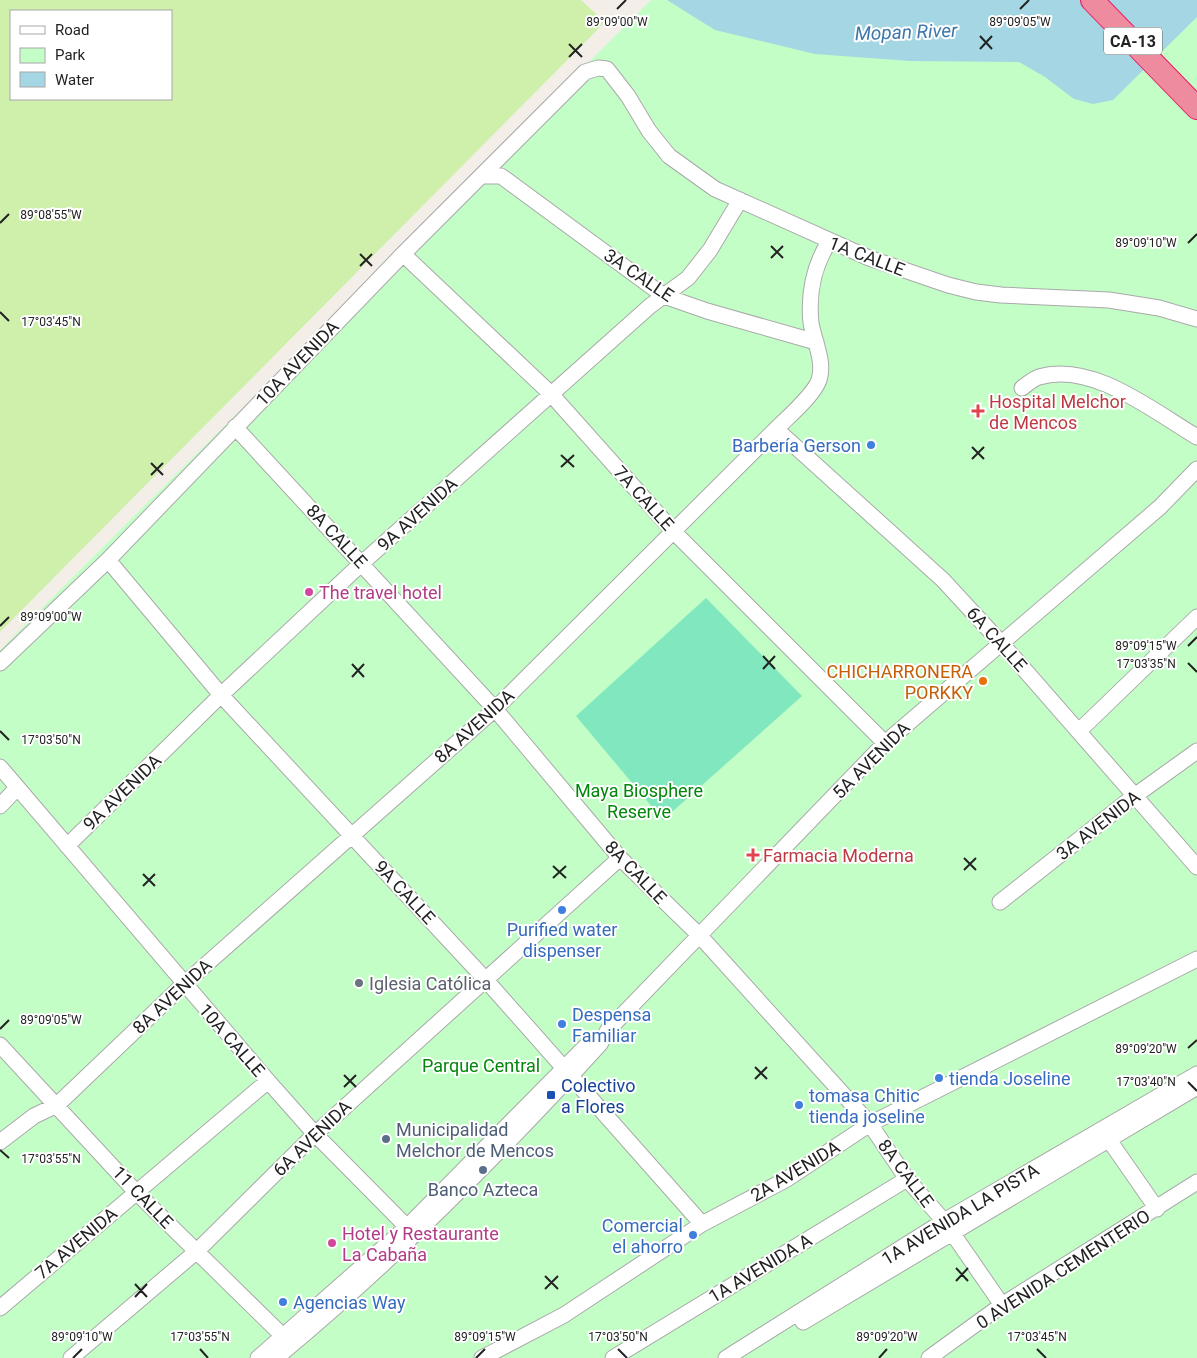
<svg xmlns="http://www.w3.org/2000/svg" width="1197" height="1358" viewBox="0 0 1197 1358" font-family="Roboto,sans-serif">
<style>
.grass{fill:#cef0ab;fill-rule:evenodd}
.park{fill:#c3fec7}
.pitch{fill:#80e7be}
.water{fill:#a5d6e3}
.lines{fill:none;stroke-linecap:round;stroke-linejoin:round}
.minor-casing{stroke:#a9a9a9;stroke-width:17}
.highway-casing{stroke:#ea1b66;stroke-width:24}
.minor{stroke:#fff;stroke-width:15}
.highway{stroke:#ef8b9f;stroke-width:22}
.ticks{fill:none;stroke:#222;stroke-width:2}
.health-dot{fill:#e0444e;stroke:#fff;stroke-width:2}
.shop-dot{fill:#3f7fe0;stroke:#fff;stroke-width:2}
.hotel-dot{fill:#d1479c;stroke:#fff;stroke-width:2}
.food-dot{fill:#e8710a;stroke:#fff;stroke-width:2}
.worship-dot{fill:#6b7280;stroke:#fff;stroke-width:2}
.transit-dot{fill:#1a4fb4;stroke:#fff;stroke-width:2}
.service-dot{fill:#5c6f8a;stroke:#fff;stroke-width:2}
.labels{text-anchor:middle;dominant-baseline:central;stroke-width:4;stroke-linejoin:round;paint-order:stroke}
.shield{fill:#fff;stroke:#646464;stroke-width:1}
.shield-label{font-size:16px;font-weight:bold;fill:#222}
.street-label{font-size:18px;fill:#222;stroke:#fff}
.health-label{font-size:18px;fill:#be3a42;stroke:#fff;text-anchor:start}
.shop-label{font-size:18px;fill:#366cbe;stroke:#fff;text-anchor:start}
.hotel-label{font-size:18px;fill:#b23c85;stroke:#fff;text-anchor:start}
.food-label{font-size:18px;fill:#c56008;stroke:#fff;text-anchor:end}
.park-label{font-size:18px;fill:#03870b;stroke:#fff}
.worship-label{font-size:18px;fill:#5b616d;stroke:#fff;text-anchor:start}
.transit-label{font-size:18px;fill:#164399;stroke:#fff;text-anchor:start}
.service-label{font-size:18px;fill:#4e5e75;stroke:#fff;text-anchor:start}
.water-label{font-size:19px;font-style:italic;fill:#3f77aa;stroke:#fff}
.ticks-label{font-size:12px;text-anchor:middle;fill:#222;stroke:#fff;stroke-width:4;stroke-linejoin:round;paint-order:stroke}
</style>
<rect width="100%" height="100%" fill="#f3efe8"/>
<path class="grass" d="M0,0H581L605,22L0,632ZM11,11H171V99H11Z"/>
<path class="park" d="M651,0H1197V1358H0V650Z"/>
<path class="pitch" d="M706,598L802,696L663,820L576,716Z"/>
<path class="water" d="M667,0H1197V17L1113,100L1093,104L1074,99L1045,77L1019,62L910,61L815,54L715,30Z"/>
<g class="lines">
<g class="minor-casing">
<path id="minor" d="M481,176H501L664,296L707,311L816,342
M403,254L551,394L674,532L885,743
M1022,388C1027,384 1033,379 1039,377C1092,361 1153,411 1197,437
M235,427L495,709L620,858L700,936L870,1124L907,1179L944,1221L1002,1305
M776,429L943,580L1002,644L1197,867
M108,560L221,695L485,979L702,1224
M0,663L108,560L403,254L585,72L598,68L607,69L628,96L649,131L669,156L715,189L869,258L948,285L976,292L1001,295L1109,300L1159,308L1197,319
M1079,731L1197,617
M0,767L268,1081L315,1134L415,1235
M0,806L17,788
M67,846L221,695L362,563L650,306L688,278L710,250L740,200
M1000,902L1133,797L1197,751
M0,1045L136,1192L290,1343
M1105,1131L1109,1140L1157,1209
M0,1142L34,1116L57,1105L184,984L495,709L776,429C788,417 814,395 819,380C825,362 814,341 811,323C808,294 814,265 829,242
M0,1308L268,1081
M803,1322L1197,1087
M71,1358L197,1251L315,1134L620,858
M258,1358L407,1227L587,1045
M276,1358C392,1262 499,1155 600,1044L608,1030L885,743L1160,507L1197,469
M482,1358L564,1315L702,1224L787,1179L870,1124L1197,959
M613,1358L907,1179
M726,1358L944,1221L1197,1074
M929,1358L1002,1305L1197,1182"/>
</g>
<g class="highway-casing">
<path id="highway" d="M1092,0L1197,108"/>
</g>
<use href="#minor" class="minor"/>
<use href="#highway" class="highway"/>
</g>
<path class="ticks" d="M617,9L626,0M1020,9L1029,0M980,36L992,49M569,44L582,57M980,49L992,36M569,57L582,44M0,223L9,214M1188,243L1197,234M771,246L783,258M360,254L372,266M771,258L783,246M360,266L372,254M0,312L9,321M972,447L984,459M561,455L574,467M972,459L984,447M151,463L163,475M561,467L574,455M151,475L163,463M0,626L9,617M1188,646L1197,637M763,656L775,669M1188,663L1197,672M352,664L364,677M763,669L775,656M352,677L364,664M0,731L9,740M964,858L976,870M553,866L566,878M964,870L976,858M143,874L155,886M553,878L566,866M143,886L155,874M0,1029L9,1020M1188,1048L1197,1040M755,1067L767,1079M344,1075L356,1087M755,1079L767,1067M1188,1082L1197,1091M344,1087L356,1075M0,1150L9,1158M956,1268L968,1281M545,1276L558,1289M956,1281L968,1268M135,1284L147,1297M545,1289L558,1276M135,1297L147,1284M200,1349L208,1358M618,1349L627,1358M1037,1349L1046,1358M73,1358L82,1349M476,1358L485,1349M879,1358L887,1349"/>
<g class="health-dot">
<path d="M975.5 403.5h5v5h5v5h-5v5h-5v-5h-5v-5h5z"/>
<path d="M750.5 847.5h5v5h5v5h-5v5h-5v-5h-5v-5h5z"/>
</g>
<g class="shop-dot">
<circle cx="871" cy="445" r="5"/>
<circle cx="562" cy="910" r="5"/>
<circle cx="562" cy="1024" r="5"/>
<circle cx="939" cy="1078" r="5"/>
<circle cx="799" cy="1105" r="5"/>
<circle cx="693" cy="1235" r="5"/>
<circle cx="283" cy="1302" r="5"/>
</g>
<g class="hotel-dot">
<circle cx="309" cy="592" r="5"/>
<circle cx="332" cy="1243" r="5"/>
</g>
<circle class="food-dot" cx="983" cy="681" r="5"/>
<circle class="worship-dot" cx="359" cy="983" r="5"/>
<rect class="transit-dot" x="546" y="1090" width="10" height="10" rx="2.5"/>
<g class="service-dot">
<circle cx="386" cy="1139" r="5"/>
<circle cx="483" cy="1170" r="5"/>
</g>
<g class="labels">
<rect class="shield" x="1104" y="27.5" width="58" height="27" rx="4"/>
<g class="shield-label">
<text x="1133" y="41">CA-13</text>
</g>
<g class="street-label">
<text transform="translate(867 256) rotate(21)">1A CALLE</text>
<text transform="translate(639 275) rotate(34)">3A CALLE</text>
<text transform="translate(297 363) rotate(-46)">10A AVENIDA</text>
<text transform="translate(644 498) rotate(48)">7A CALLE</text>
<text transform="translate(417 514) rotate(-42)">9A AVENIDA</text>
<text transform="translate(337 536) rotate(47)">8A CALLE</text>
<text transform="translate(997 639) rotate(48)">6A CALLE</text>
<text transform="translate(474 726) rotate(-42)">8A AVENIDA</text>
<text transform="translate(871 760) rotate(-45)">5A AVENIDA</text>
<text transform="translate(122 792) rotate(-44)">9A AVENIDA</text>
<text transform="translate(1098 825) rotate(-38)">3A AVENIDA</text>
<text transform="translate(636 872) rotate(46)">8A CALLE</text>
<text transform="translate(405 892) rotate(47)">9A CALLE</text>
<text transform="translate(172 996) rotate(-43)">8A AVENIDA</text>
<text transform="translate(232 1040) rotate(49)">10A CALLE</text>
<text transform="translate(312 1138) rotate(-44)">6A AVENIDA</text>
<text transform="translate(795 1171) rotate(-31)">2A AVENIDA</text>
<text transform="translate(906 1173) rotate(53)">8A CALLE</text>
<text transform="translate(143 1197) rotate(46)">11 CALLE</text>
<text transform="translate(960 1214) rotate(-31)">1A AVENIDA LA PISTA</text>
<text transform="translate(76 1243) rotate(-40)">7A AVENIDA</text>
<text transform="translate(760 1268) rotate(-31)">1A AVENIDA A</text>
<text transform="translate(1063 1269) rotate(-33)">0 AVENIDA CEMENTERIO</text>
</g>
<g class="health-label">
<text x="989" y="401">Hospital Melchor<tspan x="989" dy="21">de Mencos</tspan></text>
<text x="763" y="855">Farmacia Moderna</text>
</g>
<g class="shop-label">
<text x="861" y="445" text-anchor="end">Barbería Gerson</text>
<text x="562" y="929" text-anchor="middle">Purified water<tspan x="562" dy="21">dispenser</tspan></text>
<text x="572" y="1014">Despensa<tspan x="572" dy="21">Familiar</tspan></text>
<text x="949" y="1078">tienda Joseline</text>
<text x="809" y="1095">tomasa Chitic<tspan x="809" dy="21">tienda joseline</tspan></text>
<text x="683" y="1225" text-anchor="end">Comercial<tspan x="683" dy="21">el ahorro</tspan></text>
<text x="293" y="1302">Agencias Way</text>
</g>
<g class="hotel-label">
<text x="319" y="592">The travel hotel</text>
<text x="342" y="1233">Hotel y Restaurante<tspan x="342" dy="21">La Cabaña</tspan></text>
</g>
<g class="food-label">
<text x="973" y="671">CHICHARRONERA<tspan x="973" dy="21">PORKKY</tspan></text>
</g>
<g class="park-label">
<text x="639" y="790">Maya Biosphere<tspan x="639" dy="21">Reserve</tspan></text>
<text x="481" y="1065">Parque Central</text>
</g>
<g class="worship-label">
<text x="369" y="983">Iglesia Católica</text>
</g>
<g class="transit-label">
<text x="561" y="1085">Colectivo<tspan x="561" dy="21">a Flores</tspan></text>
</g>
<g class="service-label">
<text x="396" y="1129">Municipalidad<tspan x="396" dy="21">Melchor de Mencos</tspan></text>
<text x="483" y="1189" text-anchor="middle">Banco Azteca</text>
</g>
<g class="water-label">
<text transform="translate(906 32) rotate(-2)">Mopan River</text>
</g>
</g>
<g class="ticks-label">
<text x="617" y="26">89°09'00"W</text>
<text x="1020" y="26">89°09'05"W</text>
<text x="51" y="219">89°08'55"W</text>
<text x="1146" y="247">89°09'10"W</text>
<text x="51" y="326">17°03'45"N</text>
<text x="51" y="621">89°09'00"W</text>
<text x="1146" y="650">89°09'15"W</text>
<text x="1146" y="668">17°03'35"N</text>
<text x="51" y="744">17°03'50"N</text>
<text x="51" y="1024">89°09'05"W</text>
<text x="1146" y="1053">89°09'20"W</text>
<text x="1146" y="1086">17°03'40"N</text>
<text x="51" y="1163">17°03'55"N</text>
<text x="82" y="1341">89°09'10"W</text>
<text x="200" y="1341">17°03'55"N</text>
<text x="485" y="1341">89°09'15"W</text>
<text x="618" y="1341">17°03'50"N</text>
<text x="887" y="1341">89°09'20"W</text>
<text x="1037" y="1341">17°03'45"N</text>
</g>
<rect x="10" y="10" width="162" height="90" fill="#ffffff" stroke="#a7a7a7"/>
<rect x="20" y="26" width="25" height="8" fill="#ffffff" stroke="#a7a7a7"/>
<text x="55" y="35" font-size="15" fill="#222222">Road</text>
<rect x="20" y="48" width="25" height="15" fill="#c3fec7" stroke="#a7a7a7"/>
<text x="55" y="60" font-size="15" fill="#222222">Park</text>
<rect x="20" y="72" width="25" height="15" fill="#a5d6e3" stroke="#a7a7a7"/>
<text x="55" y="85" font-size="15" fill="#222222">Water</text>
</svg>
